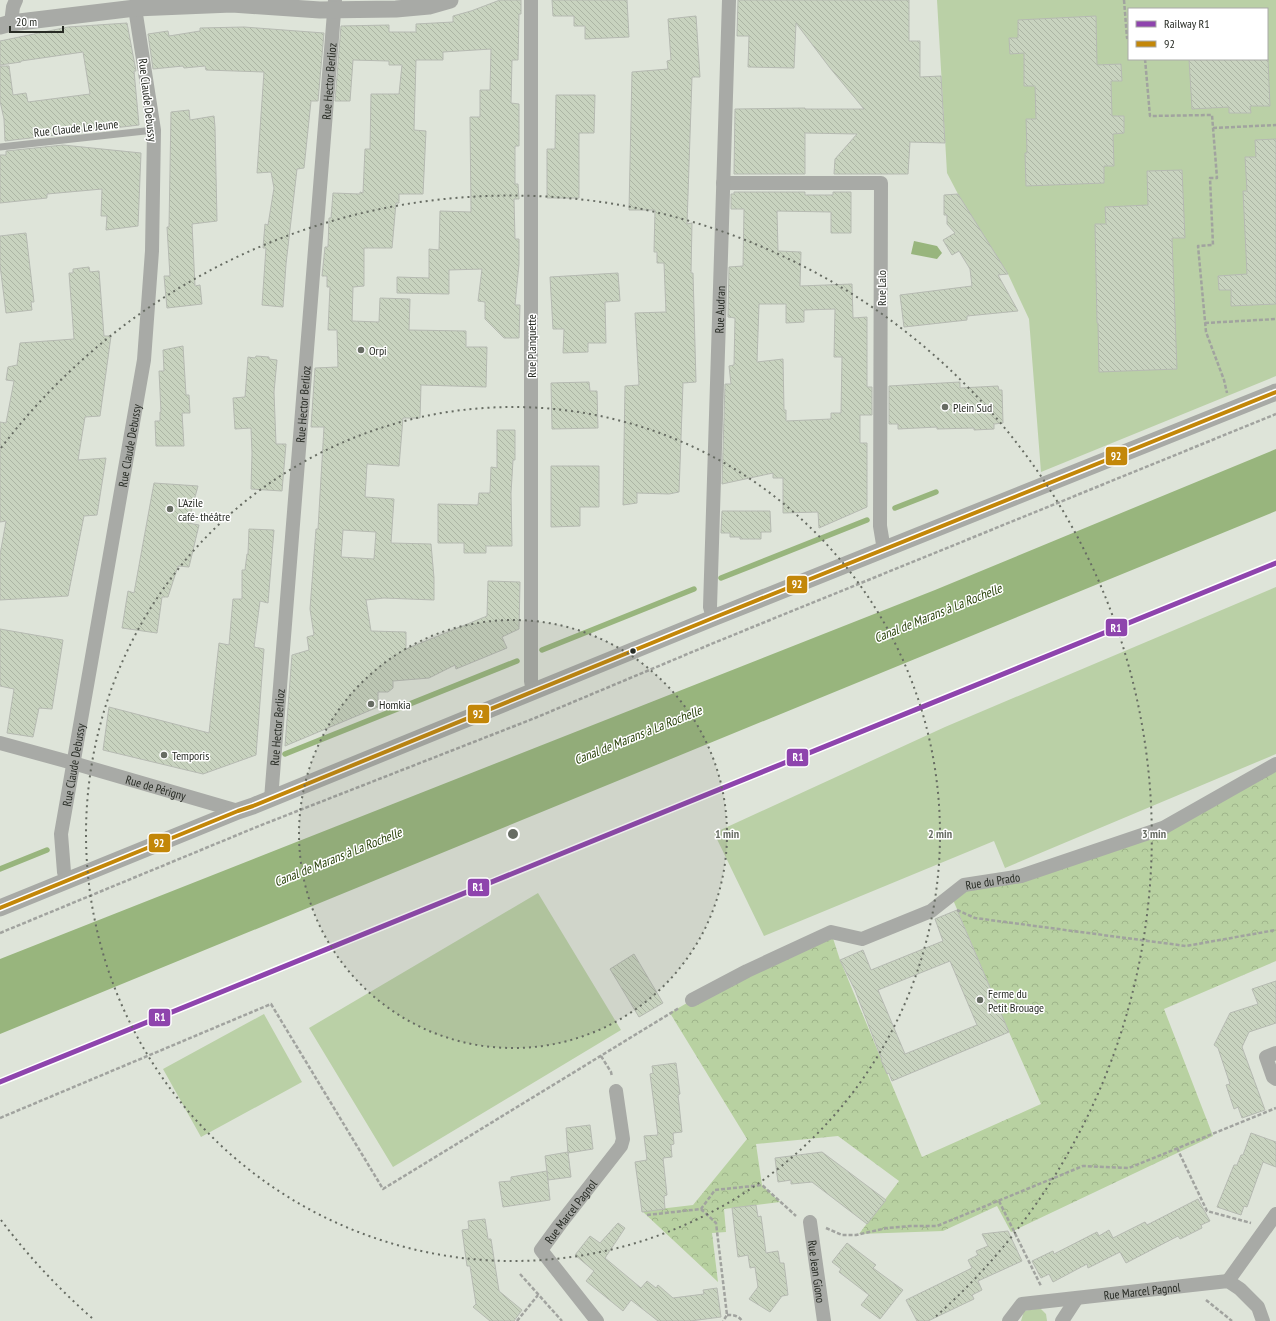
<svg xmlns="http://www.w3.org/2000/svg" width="1276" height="1321" viewBox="0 0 1276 1321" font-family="'PT Sans Narrow',sans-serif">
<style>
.green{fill:#bad0a6;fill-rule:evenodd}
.forest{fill:url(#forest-crowns)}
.water{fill:#98b57d}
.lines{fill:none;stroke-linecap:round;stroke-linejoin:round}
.stream{stroke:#98b57d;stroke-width:5.5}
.building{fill:url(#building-back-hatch);stroke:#b6bab2;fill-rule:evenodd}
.path{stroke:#a1a39f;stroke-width:2.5;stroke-dasharray:4 2;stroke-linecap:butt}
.service{stroke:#a8aaa6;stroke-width:7}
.minor{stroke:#a8aaa6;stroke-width:14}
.tertiary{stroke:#a8aaa6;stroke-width:17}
.bus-1-casing{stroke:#fff;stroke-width:7}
.bus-1{stroke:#c38709;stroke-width:4}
.rail-1-casing{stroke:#fff;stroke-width:8}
.rail-1{stroke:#8e44ad;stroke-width:5}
.ring{fill:none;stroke:#676c63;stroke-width:2;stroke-dasharray:2 4}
.poi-dot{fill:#676c63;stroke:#fff;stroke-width:1.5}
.bus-dot{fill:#272b24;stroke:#fff;stroke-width:1.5}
.labels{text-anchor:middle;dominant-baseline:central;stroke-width:3;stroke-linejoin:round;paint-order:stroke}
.street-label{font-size:12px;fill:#272b24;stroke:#fff}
.poi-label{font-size:12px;fill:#272b24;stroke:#fff;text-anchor:start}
.water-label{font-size:13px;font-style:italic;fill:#29420a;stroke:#fff}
.centre{fill:#676c63;stroke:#fff;stroke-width:2}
.ring-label{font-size:12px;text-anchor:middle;font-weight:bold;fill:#676c63;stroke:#fff;stroke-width:3;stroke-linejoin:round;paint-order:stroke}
.line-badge{stroke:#fff;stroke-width:1.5}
.badge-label{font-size:11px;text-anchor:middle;font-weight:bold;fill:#fff}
</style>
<defs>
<pattern id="forest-crowns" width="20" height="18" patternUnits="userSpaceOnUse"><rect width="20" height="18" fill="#b8d1a1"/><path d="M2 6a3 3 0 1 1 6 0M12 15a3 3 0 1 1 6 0" fill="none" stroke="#9eb48a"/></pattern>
<pattern id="building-back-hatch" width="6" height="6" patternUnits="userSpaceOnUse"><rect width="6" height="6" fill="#c8d3bf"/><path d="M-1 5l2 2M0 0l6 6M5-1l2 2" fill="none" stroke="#acb5a4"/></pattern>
</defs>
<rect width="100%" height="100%" fill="#dee4d9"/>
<path class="green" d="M937,0H1276V376L1041,472L1029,319L1008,274L958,194L947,173ZM1129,9H1267V59H1129Z
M1276,587V754L1005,868L994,841L764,936L714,833L945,727Z
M538,893L621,1030L393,1167L309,1028Z
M264,1014L302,1082L201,1137L163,1069Z
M1040,1308L1046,1314L1047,1321H1021L1024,1311Z"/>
<path class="forest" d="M1276,764V961L1164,1009L1213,1136L1011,1232L997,1206L943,1231L859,1234L899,1181L838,1136L756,1144L762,1185L780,1202L724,1209L726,1232L712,1233L718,1282L642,1211L693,1205L747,1139L670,1013L692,1000L831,932L840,960L922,1157L1041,1104L1009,1032L951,895L1021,876L1163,828Z"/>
<path class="water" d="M914,241L937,246L942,253L937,259L911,254Z
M1276,449V511L0,1034V959L935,590Z"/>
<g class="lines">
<path class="stream" d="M895,508L936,492
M721,578L867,520
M542,650L694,589
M285,754L517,661
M0,869L47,850"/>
</g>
<path class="building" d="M500,0H521V14H519L518,60H512L511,103L519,104V146H515V184H518L519,199H514L515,239H519V264L515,305H520L519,338H504L485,319V302L478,301L482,269L449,270V294L397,293V277L429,278V249L439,250L440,211L471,212L470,117H480V90H490L491,49L443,52V60H416L414,130L426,131L423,194H399V203H396L392,248H364V286L353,287L352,321L379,322L380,298L410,299L409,330L466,331V347H487L486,387L421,385L420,418H403L399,466L367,464L365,497L394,499L391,543L431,544L434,578V600L384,598L366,600L371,631L406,632V649L487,616L488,581L520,582L519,629L502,637L507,648L456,669L455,665L429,678L393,681V688L388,692H378V707L285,746L292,655L309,650L307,637L314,635L310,609L316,529H318L324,427H311L315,368L338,367L337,330H328L330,287H327V276H322L325,247H328L329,218H331L333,193L360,194V192L363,193L365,149H370L371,94H399L402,65H389V61L353,60L350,101H335L341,26L389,25V32H416V24L453,22V16L471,11ZM343,530L376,532L374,559L341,557Z
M552,0H627L629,37L585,39V26H574V16H553Z
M738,0H909V41H920V77L941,76L945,143L910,142L908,174H834L835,159L857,134L805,133V174H734L735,109L805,108V109H864L830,68L796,23L794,68L748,67L749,36H737Z
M696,16L700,77H692L687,224L692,223L691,273H693L696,382L683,383L679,492L669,494L637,493V503L623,505L625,386L639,385L635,313L666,312L664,263H657V252H654L655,210H629L632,72L668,69L667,61L671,60L668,19Z
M1096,16L1097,65L1121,64L1122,81H1111L1112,116H1124V133L1113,134L1114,166H1104V183L1026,186L1025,153H1027L1026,119H1036L1035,86H1024V53L1010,54L1009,38H1018V20Z
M127,23L136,71H134L139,125L5,141L4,119L0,101V66H9L13,95L26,93L28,102L90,94L83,52L21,61V62L0,65V41L68,27Z
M244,27L324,33L318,101H311L304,168L297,169L286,264L283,307L262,305L266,248H263L265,224L268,225L274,188L271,172L257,173L264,72L206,70L205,66L184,68L183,66L153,69L148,34L168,31L169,36L200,31V28Z
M1189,59H1268L1270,106H1250L1251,113H1229V107L1192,109Z
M556,95H595L594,133H579V198H547V149H555Z
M189,110L190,120L214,116L215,127L217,221L192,224L195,286L200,285L202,304L167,308L164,276H170L167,227H169L171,112Z
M1276,139V304L1231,306V290H1219L1218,276L1247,274L1243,191H1247L1245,157H1256L1255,140Z
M63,145L141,153L138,226L106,230L107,216H101L102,189L47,194V198L0,203V155H6V151Z
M1182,170L1185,238H1172L1177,369L1099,372L1098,323H1097L1095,224H1106L1105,207L1148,205L1147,171Z
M734,192H805V195H833V192H851V233H831V212L777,211L778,251L801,252L800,286L852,284L853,318L867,317V387H872V415H860V443H867V507L819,528L818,512L783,513V478H773V473L722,484L725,384H731L729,366L734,365L735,318L728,317L729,267L743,266L744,209H731V194H734ZM759,304H786V323L804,322V310L835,309L834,357H842L841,413H831V419L786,421V410H784L783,359L757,362Z
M958,194L1008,274L998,275L1018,311L967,316V320L904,327L900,295L972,286L970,269L959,251L952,255L943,240L955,233L947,224V215H944V195Z
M26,233L34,302H31L32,310L6,313L0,265V236Z
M89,267L90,272L99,271L104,336H111L100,416L85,417L78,460L106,458L97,515L84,516L68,596L0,600V555L6,521L0,522V422L6,423L14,381L6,380L8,367L17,365L20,343L74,339L69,273H73V269Z
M618,273L620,301L605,302L606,343H588V352L563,353L564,329H553L550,277Z
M183,346L186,395H189L190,413H182L184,446H156L155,421H160V412H161L159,371H164L163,350Z
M256,356L269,357V359L277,360L274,392L276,444H286L282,491L251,489L252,453L251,428L235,429L233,398L245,397L248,357L255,358Z
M589,382L590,391H597L598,428L552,429L551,383Z
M960,382V388L998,386L999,390H1002L1003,423L994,424V429L974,430V428L937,429V427L898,429V424H889V386Z
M497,430H515V460H513L511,493L512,546H486V553H464V543H438V504L478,505L479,493H490L491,467L497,468Z
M551,466H599V507H580V526L551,527Z
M154,483L198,486L188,523L199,525L189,567L178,566L168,597H162L157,633L122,628L128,591L134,593Z
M722,511H770L771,532H761V539H740V537H730V533H721Z
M249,529L274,530L268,603L260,601L254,647L264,649L256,755L203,774L103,750L109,707L209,733L219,643L229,645L233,599H242V570H245L247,554H248Z
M0,629L63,640L52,709L39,708L33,737L7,733L14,689L0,686Z
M957,910L1009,1032L892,1081L889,1073L887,1074L881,1060H882L855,990L840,960L863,950L871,970L943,941L935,919ZM950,961L977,1025L905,1054L878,990Z
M634,954L663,1003L639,1017L610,969Z
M1276,981V1023L1249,1032L1242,1047L1265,1110L1242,1118L1238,1107L1234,1109L1226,1085L1230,1084L1218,1048L1214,1045L1230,1013L1258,1004L1252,989Z
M676,1063L680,1094L678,1095L682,1132L673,1133L674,1144L671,1145L672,1157L663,1158L667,1195L664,1196L665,1209L642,1212L635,1162L647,1160L644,1136L658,1135L650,1074L653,1073L652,1066Z
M590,1125L593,1149L568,1153L566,1128Z
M1251,1133L1276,1142V1167L1263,1162L1247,1207L1244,1206L1241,1215L1217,1207L1234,1165H1237L1241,1155H1243Z
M568,1152L571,1177L548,1180L545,1156Z
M822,1152L886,1200L867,1224L812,1182L791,1184V1180L778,1182L775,1158Z
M547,1171L550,1200L503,1207L499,1182L511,1181V1177Z
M1198,1199L1210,1221L1201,1225L1202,1228L1180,1239L1178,1236L1126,1263L1120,1252L1088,1268L1087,1264L1053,1282L1049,1274L1041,1278L1032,1261L1053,1251L1054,1254L1097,1232L1099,1236L1109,1230L1113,1238L1145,1222L1147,1225Z
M756,1205L758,1217L761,1216L766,1253L778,1251L780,1263H784L788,1295L782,1296L770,1312L749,1299L758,1287L755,1267L750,1268L748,1255L738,1257L732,1208Z
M485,1219L488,1239H491L499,1291L522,1310L514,1321H490L473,1307L476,1304L470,1266H467L462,1230L469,1229L468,1221Z
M618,1223L625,1228L605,1258L641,1288L647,1281L656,1288L658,1285L673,1298L704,1294L703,1290L717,1288L721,1317L690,1321H658L631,1300L623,1311L586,1281L594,1271L575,1255L590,1236L600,1243Z
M1008,1231L1022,1261L978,1281L982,1290L972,1295L974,1299L928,1321H917L906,1300L972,1268L968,1260L978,1255L976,1251L988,1246L982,1234Z
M847,1243L876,1265L873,1268L903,1290L880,1319L861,1305L869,1295L839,1272L841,1269L832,1262Z"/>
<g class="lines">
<path class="path" d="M1124,0L1127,38L1129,37
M1145,59L1150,116L1212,115L1217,178H1210L1213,245L1198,246L1206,332L1224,380L1227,393
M1213,128L1276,125
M1205,323L1276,319
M957,910L975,918L1186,946L1276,930
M0,933L259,826L535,718L716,642L1276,414
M601,1056L611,1072L612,1077
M0,1118L271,1004L383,1189L679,1008
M1177,1148L1207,1211L1251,1223
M999,1201L1041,1286
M701,1209L716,1223L727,1315L723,1321
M647,1215L701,1209L715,1190L762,1185L796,1216
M826,1228L842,1235H856L887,1228L910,1226H937L1083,1166L1129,1168L1276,1108
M520,1274L562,1321
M1206,1300L1232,1321
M727,1315C733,1315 738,1315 742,1321
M517,1321L538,1295"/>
<path class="service" d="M0,147L154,130"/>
<g class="minor">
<path d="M531,0V681L533,692"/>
<path d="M11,23L13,7L16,0"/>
<path d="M723,183H881L880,526L884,550"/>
<path id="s1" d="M713,618L710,607L729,0"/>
<path id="s2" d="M0,743L73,763L238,811"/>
<path id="s3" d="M271,799L335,0"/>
<path id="s4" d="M67,880L64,872L61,834L144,360L152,251L154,130L135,8"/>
<path id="s5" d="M692,1000L747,971L831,932L862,939L931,911L964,885L1021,876L1163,828L1276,764"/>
<path d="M1276,1053L1266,1057L1273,1077L1276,1079"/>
<path id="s6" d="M810,1222L824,1321"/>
<path d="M1228,1281L1276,1214"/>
<path id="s7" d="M597,1321L541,1250L560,1224L621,1146L623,1139L616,1091"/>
<path id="s8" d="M1009,1321L1022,1304L1228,1281L1240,1289L1258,1307L1263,1321"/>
<path d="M1062,1321L1077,1298"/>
</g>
<path class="tertiary" d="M0,26L11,23L135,8L232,4L320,10L396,9L429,6L450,0
M0,908L238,811L253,806L713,618L1276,392"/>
<g class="bus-1-casing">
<path id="bus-1" d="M0,908L238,811L253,806L713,618L1276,392"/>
</g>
<use href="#bus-1" class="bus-1"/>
<g class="rail-1-casing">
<path id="rail-1" d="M0,1082L1276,563"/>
</g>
<use href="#rail-1" class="rail-1"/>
</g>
<circle cx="513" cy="834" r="214" fill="#676c63" fill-opacity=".12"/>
<g class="ring">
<circle cx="513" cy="834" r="214"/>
<circle cx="513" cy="834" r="427"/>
<path d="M92 1318A641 641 0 0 1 1 1220M1 448A641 641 0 1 1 934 1318"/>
</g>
<g class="poi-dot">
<circle cx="361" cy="350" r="4"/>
<circle cx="945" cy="407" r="4"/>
<circle cx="170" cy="509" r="4"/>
<circle cx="371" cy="704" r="4"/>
<circle cx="164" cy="755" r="4"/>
<circle cx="980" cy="1000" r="4"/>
</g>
<circle class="bus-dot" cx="633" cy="651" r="3.5"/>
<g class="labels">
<g class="street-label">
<text stroke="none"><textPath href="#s3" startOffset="720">Rue Hector Berlioz</textPath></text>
<text transform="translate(148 100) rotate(83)">Rue Claude Debussy</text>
<text transform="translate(76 128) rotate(-6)">Rue Claude Le Jeune</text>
<text transform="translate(881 288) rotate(-90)">Rue Lalo</text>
<text stroke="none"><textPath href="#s1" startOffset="309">Rue Audran</textPath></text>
<text transform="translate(531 346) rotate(-90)">Rue Planquette</text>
<text stroke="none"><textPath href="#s3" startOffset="396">Rue Hector Berlioz</textPath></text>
<text stroke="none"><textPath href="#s4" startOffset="441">Rue Claude Debussy</textPath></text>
<text stroke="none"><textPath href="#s3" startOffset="72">Rue Hector Berlioz</textPath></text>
<text stroke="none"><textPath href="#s4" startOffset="117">Rue Claude Debussy</textPath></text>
<text stroke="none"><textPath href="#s2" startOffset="162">Rue de Périgny</textPath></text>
<text stroke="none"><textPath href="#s5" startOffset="332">Rue du Prado</textPath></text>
<text stroke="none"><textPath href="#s7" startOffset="139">Rue Marcel Pagnol</textPath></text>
<text stroke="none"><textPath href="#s6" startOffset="50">Rue Jean Giono</textPath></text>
<text stroke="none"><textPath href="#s8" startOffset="142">Rue Marcel Pagnol</textPath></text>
</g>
<g class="poi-label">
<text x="369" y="350">Orpi</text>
<text x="953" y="407">Plein Sud</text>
<text x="178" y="502">L'Azile<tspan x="178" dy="14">café- théâtre</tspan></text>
<text x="379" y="704">Homkia</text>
<text x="172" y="755">Temporis</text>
<text x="988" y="993">Ferme du<tspan x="988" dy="14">Petit Brouage</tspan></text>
</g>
<g class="water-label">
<text transform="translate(938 613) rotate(-22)">Canal de Marans à La Rochelle</text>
<text transform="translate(638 735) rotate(-22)">Canal de Marans à La Rochelle</text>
<text transform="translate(338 857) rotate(-22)">Canal de Marans à La Rochelle</text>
</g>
</g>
<circle cx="513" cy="834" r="6" class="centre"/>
<g class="ring-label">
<text x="727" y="838">1 min</text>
<text x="940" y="838">2 min</text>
<text x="1154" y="838">3 min</text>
</g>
<g class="line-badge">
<rect x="1105" y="446" width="23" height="20" rx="4" fill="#c38709"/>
<rect x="786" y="575" width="22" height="19" rx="4" fill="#c38709"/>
<rect x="1105" y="618" width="23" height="19" rx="4" fill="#8e44ad"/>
<rect x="467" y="704" width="23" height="20" rx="4" fill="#c38709"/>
<rect x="786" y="748" width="23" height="19" rx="4" fill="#8e44ad"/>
<rect x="148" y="833" width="23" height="20" rx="4" fill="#c38709"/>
<rect x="467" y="878" width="23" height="19" rx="4" fill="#8e44ad"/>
<rect x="148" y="1008" width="23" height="19" rx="4" fill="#8e44ad"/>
</g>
<g class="badge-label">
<text x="1116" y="460">92</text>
<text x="797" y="588">92</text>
<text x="1116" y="632">R1</text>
<text x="478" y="718">92</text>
<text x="798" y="761">R1</text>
<text x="159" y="847">92</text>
<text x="478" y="891">R1</text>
<text x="160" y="1021">R1</text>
</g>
<rect x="1128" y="8" width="140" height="52" fill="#ffffff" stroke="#a9aaa7"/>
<rect x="1136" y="21" width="20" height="6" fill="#8e44ad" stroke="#a9aaa7"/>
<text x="1164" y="28" font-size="12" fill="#272b24">Railway R1</text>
<rect x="1136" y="41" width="20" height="6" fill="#c38709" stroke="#a9aaa7"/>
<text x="1164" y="48" font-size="12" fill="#272b24">92</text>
<path d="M10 26v6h53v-6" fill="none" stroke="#272b24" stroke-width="2"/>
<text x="16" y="26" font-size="12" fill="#272b24" stroke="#ffffff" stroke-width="3" paint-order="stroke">20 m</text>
</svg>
